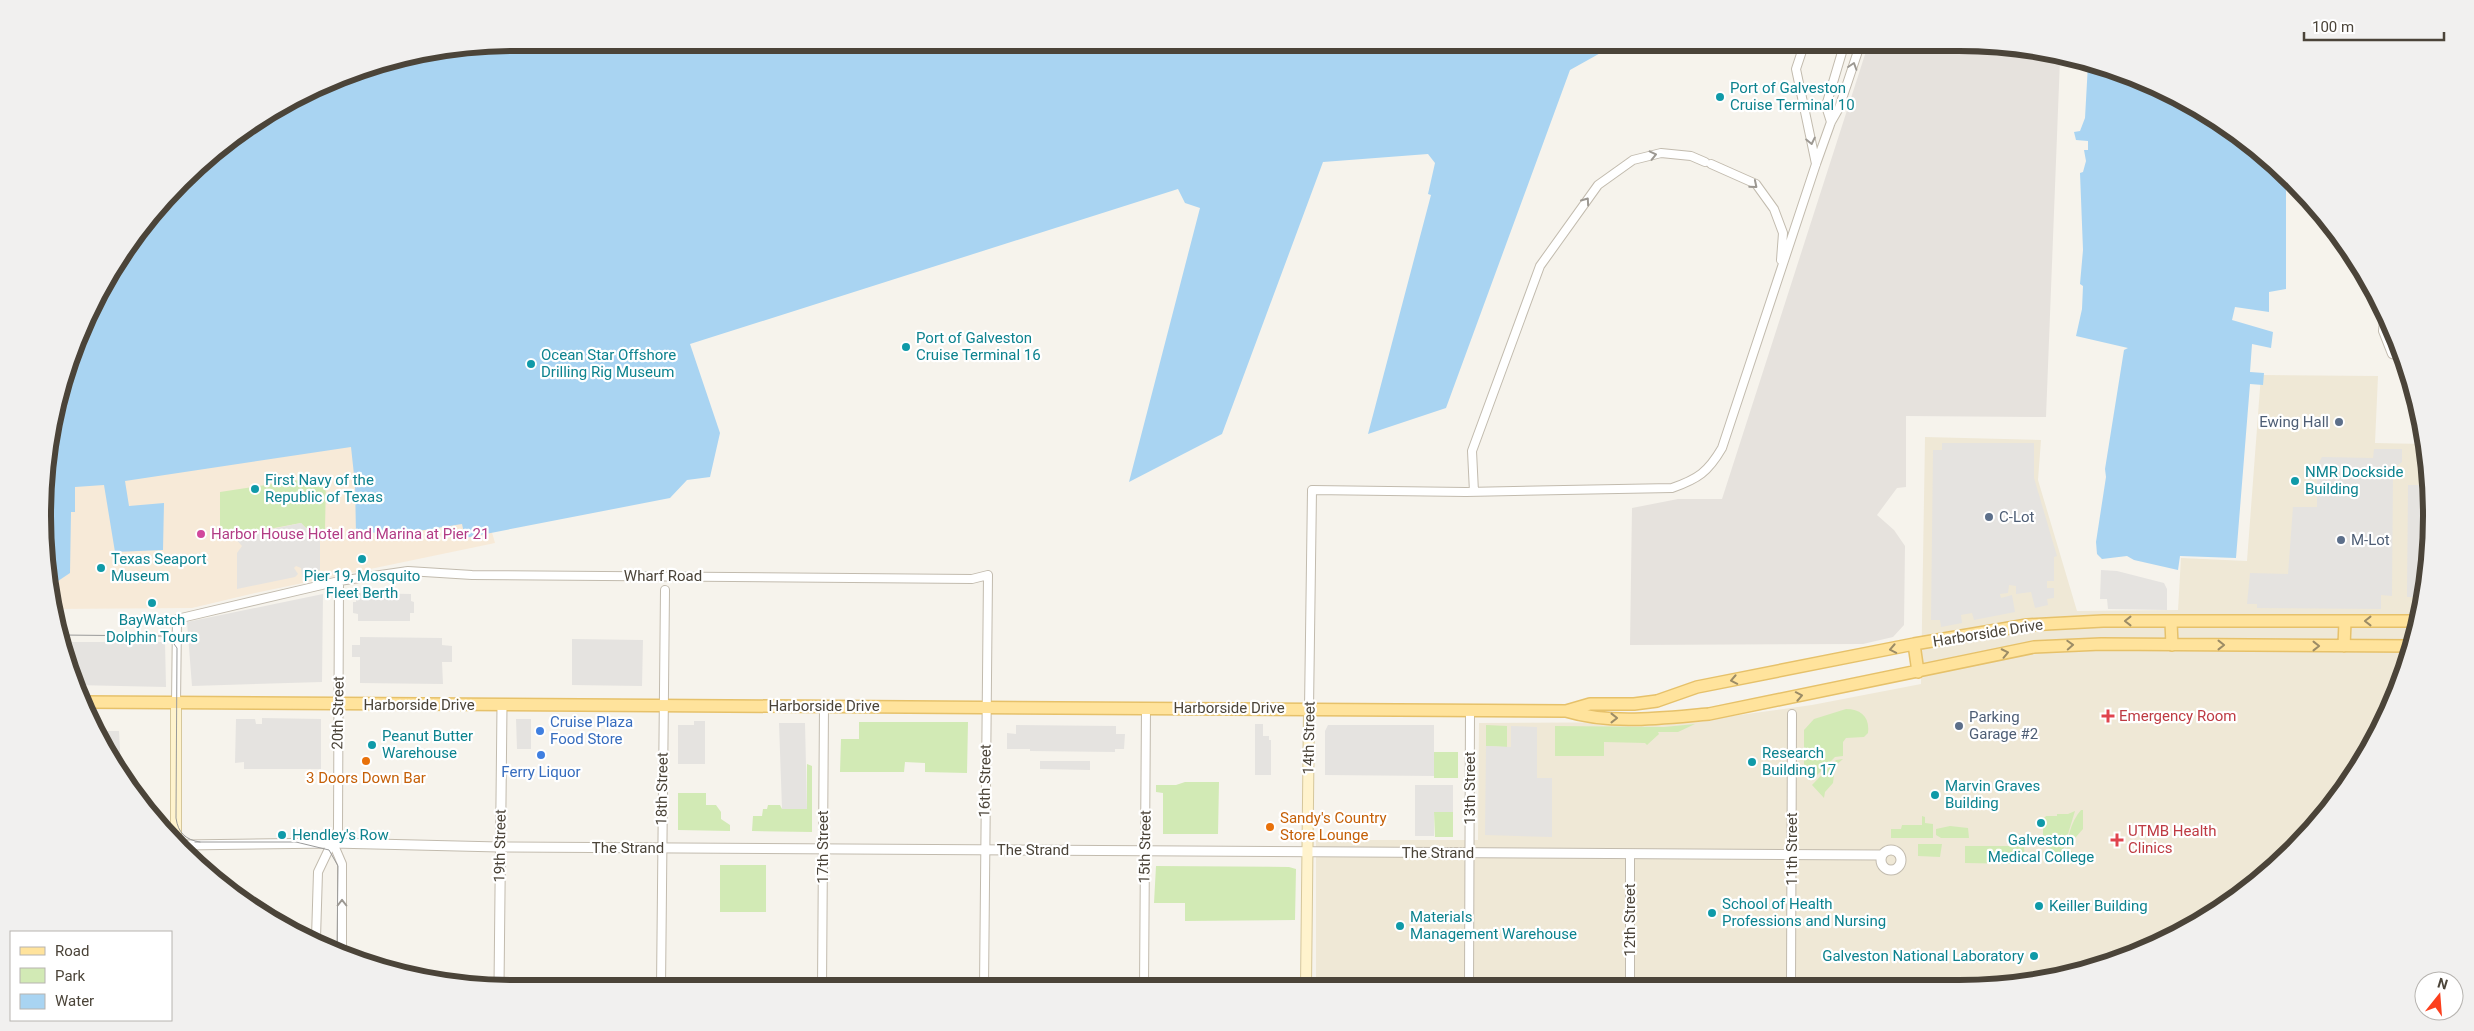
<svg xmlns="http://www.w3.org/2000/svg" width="2474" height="1031" viewBox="0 0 2474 1031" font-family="Roboto,sans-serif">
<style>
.commercial{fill:#f7ead8}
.industrial{fill:#e6e2dd}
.education{fill:#efe8d6}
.green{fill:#d2eab5}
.parking{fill:#e5e3e0}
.water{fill:#a9d4f2}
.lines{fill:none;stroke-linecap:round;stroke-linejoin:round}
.minor-casing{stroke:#c2bbae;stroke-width:10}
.tertiary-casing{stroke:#c2bbae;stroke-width:11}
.secondary-casing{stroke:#d6c79b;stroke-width:12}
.primary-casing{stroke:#e6c16a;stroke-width:14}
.minor{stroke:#fff;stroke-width:8}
.tertiary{stroke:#fff;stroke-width:9}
.secondary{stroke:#fff3cd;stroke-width:10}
.primary{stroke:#ffe39c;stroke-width:11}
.tram{stroke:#9a9a9a;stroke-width:1}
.oneway{stroke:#9c9892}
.oneway2{stroke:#9c8c66}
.culture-dot{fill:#0f9aa8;stroke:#fff;stroke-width:2}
.service-dot{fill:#5c6f8a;stroke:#fff;stroke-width:2}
.hotel-dot{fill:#d1479c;stroke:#fff;stroke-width:2}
.health-dot{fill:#e0444e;stroke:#fff;stroke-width:2}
.shop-dot{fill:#3f7fe0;stroke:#fff;stroke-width:2}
.food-dot{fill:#e8710a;stroke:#fff;stroke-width:2}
.labels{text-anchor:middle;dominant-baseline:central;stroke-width:4.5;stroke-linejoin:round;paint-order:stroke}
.culture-label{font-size:15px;fill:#0d838f;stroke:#fff;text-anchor:start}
.service-label{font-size:15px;fill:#4e5e75;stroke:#fff;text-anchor:start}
.hotel-label{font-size:15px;fill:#b23c85;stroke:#fff;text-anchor:start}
.street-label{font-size:15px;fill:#4b4439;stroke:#fff}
.health-label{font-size:15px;fill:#be3a42;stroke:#fff;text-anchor:start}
.shop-label{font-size:15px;fill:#366cbe;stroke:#fff;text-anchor:start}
.food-label{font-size:15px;fill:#c56008;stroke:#fff}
.rim{fill:none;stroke:#4b4439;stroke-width:6}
</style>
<rect width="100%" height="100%" fill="#f6f3ec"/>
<path class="commercial" d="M462,426L495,543L255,593L192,608L52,609L48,508L119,438Z"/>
<path class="industrial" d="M1869,42L1958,43L2060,59L2046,417L1906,416V487L1897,488L1877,515L1894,530L1905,546L1904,625L1893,637L1863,644L1630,645L1632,508L1678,499H1722Z"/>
<path class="education" d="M2261,375L2378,376L2375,443L2424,444L2430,484L2427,577L2406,667L2352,778L2270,871L2140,952L2021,984L1316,986V840H1478L1479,723L1688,722L1812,705L1921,684L1925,437L2041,440L2038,480L2077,611L2178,610L2181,558L2247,561Z"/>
<path class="green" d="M326,476L325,531L308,530L301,523L220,538V492Z
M1846,709C1861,709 1870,717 1868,733L1864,737L1846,738L1843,742V756L1835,757L1816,776L1804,775V730L1814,719Z
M859,722H968L967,773L925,772V763L905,762L904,772H840L841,739H859Z
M1695,724L1678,732H1658L1659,734L1647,745L1645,743L1604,742V756H1555V726L1664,727Z
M1486,725L1507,726V747L1486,746Z
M1434,752H1458V778H1434Z
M1843,759L1835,766L1833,783L1825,792L1824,798L1812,785L1836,760Z
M807,764L812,766V832L752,831L753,816H762L763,809H767L768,805H780L782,809H807Z
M1185,782H1219L1218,834H1163V793L1156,792V785H1176Z
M678,793H706V805H716L721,812V819L730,825V831L678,830Z
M2081,810H2083V829L2068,846L2080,864H2071L2067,861C2066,844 2069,824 2081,810Z
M2075,811L2061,857L2043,844V819L2046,816H2057V814H2068Z
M1434,812H1453V837H1435Z
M1922,816L1925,817V823L1933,824V838H1891V829H1901L1902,825H1922Z
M1950,826L1968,828L1969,838H1941L1936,835V829Z
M1918,844H1942L1940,857L1918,856Z
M1965,846H2024L2025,862H2021V864L1965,863Z
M720,865H766V912H720Z
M1156,866L1289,867L1296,869L1295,920L1185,921V903H1154Z"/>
<path class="parking" d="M1942,443H2034V478L2057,556L2054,557V581H2047V588H2054V598L2047,599L2048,605L2035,608L2031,592L2016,594V586L2009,585L2008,593L2000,594L2001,598L2012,595L2015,612L1974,620L1972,613L1961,615L1962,623L1941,627L1940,620H1931L1933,450H1942Z
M2374,449H2402V462L2393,469L2392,596L2381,595V609L2257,608V604H2247L2250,573L2288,574L2293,507H2317V466L2322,457L2373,458Z
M2408,485H2430L2427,577L2420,607H2415L2416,597H2407Z
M301,523L308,530L320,531V570H312L311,577H302L301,568L296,566L294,568L298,574L295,577L237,589V553L242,546L234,537Z
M2101,570L2117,571L2164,583L2167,589V610L2108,609L2107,599H2100Z
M357,593L411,594V601L414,602V613H410V621H358V614L353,613V602H356Z
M323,594L322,682L192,686L187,622Z
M360,637L442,638V645L452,646V662H442L443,684L360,683V657H352V645H360Z
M572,639L643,640L642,686L572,685Z
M62,642H165L166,687L75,685Z
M262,718L321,719V769H244V762L235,763L236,719H255L256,724H262Z
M516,719H531V749H517Z
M694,721H705V764H678V725H694Z
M779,723H805L807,809H782Z
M1255,724H1263V736H1269V740H1271V775H1255Z
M1016,725L1116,726V734H1125L1124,749H1115V752L1030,751V749H1007V733L1016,734Z
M1328,725H1434V776L1325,775V731Z
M1511,726L1537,727V778H1552V837L1485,835L1486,746L1511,747Z
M97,731H119L121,768H117Z
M1040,761H1090V770L1040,769Z
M1415,785H1453V812H1434V836H1415Z"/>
<path class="water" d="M516,42H1611L1613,46L1570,70L1446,408L1368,434L1431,195L1428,194L1435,163L1428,154L1323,162L1222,434L1129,482L1200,208L1185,203L1178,189L690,344L720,433L710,477L687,480L670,498L465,538L462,524L412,532L356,533L355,484L351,447L125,481L129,506L164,503L163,550L115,552L104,485L75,487V512H71L70,573L55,583H51L47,453L68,364L106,279L204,160L279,106L363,68Z
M2088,64C2150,73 2244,132 2286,177V289L2269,292V312L2235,307L2232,320L2273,332L2271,348L2252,344L2250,372L2264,373L2263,385L2250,384L2236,558L2180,556L2178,570L2134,560L2127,556L2102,559L2097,554L2096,542L2106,477L2105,469L2124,350L2128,348L2076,336L2082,309L2083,286L2080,284L2083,250L2080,173L2083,172L2086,161L2084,150H2088V141L2076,140L2074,132L2080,131L2085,118Z"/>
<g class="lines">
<g class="minor-casing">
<path id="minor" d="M1805,42L1796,69L1816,164
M1831,122L1826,106L1845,42
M1711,164L1756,184L1774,209L1783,233L1781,260
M2385,313L2383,331L2392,354L2401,356
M1474,492L1472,451L1540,266L1598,185L1633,160L1661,153L1691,156L1705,162
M176,704L177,619L339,581L408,571L472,575L972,579L988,575L984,987
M1309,709L1312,490L1466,492L1672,488C1698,479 1708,472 1722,448L1816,164L1831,122L1839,108L1861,42
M333,843L342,864V952
M316,938L318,872L338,830L339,581
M1630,985V854
M1791,985L1792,714
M1469,986L1470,710
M1144,987L1146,708
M661,988L665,590
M822,988L824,706"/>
</g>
<g class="tertiary-casing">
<path id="tertiary" d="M185,845L333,843L499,847L1882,855
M1881 860a10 10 0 1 1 20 0a10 10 0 1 1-20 0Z
M499,986L502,706"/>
</g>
<g class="secondary-casing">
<path id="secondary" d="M176,835V704
M1306,986L1309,709"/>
</g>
<g class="primary-casing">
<path id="primary" d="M2171,622L2172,645
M1914,644L1918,672
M2344,646L2345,622
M82,702L1566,711L1590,704H1634L1657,701L1697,687L1914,644L2027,625L2103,621H2417
M1566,711C1612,725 1662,718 1709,714L2034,647L2101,644L2411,646"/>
</g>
<use href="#minor" class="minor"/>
<use href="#tertiary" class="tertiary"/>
<use href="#secondary" class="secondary"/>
<use href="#primary" class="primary"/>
<path class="tram" d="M60,635L161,636L171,640L177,648L176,818C178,833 186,840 200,842
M195,842H296L329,850L338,866L337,949"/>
</g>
<defs><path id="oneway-chevron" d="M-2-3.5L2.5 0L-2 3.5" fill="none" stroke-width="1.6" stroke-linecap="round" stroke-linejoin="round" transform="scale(1.25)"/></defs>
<g class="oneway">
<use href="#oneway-chevron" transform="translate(1853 66) rotate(-72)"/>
<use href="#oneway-chevron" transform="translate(1811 141) rotate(78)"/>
<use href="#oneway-chevron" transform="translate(1653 155) rotate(-13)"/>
<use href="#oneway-chevron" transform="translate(1754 185) rotate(40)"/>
<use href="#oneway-chevron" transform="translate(1586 201) rotate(-55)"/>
<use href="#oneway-chevron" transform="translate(342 903) rotate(-90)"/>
</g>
<g class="oneway2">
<use href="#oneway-chevron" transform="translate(2128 621) rotate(-180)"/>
<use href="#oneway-chevron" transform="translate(2368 621) rotate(180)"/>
<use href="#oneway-chevron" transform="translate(2070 645) rotate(-3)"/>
<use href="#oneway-chevron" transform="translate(2221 645)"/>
<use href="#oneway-chevron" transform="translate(2316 646)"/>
<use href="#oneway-chevron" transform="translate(1893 649) rotate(169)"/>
<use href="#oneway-chevron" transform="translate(2005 653) rotate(-12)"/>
<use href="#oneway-chevron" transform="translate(1734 680) rotate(169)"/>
<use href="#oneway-chevron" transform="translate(1799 696) rotate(-11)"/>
<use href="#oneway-chevron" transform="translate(1614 718)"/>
</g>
<g class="culture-dot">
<circle cx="1720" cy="97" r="5"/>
<circle cx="906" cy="347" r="5"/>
<circle cx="531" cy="364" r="5"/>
<circle cx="2295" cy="481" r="5"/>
<circle cx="255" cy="489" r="5"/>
<circle cx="362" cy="559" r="5"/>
<circle cx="101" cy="568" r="5"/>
<circle cx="152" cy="603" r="5"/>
<circle cx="372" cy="745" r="5"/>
<circle cx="1752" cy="762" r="5"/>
<circle cx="1935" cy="795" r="5"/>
<circle cx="2041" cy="823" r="5"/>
<circle cx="282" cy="835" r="5"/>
<circle cx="2039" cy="906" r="5"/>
<circle cx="1712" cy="913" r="5"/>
<circle cx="1400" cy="926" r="5"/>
<circle cx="2034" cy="956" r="5"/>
</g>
<g class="service-dot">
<circle cx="2339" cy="422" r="5"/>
<circle cx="1989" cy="517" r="5"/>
<circle cx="2341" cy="540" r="5"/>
<circle cx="1959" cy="726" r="5"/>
</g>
<circle class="hotel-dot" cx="201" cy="534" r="5"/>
<g class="health-dot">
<path d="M2105.5 708.5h5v5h5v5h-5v5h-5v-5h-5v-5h5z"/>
<path d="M2114.5 832.5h5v5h5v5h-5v5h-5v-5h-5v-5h5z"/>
</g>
<g class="shop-dot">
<circle cx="540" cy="731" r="5"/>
<circle cx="541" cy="755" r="5"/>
</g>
<g class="food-dot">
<circle cx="366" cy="761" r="5"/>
<circle cx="1270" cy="827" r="5"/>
</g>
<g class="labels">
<g class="culture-label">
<text x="1730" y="88">Port of Galveston<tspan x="1730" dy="17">Cruise Terminal 10</tspan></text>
<text x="916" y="338">Port of Galveston<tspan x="916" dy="17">Cruise Terminal 16</tspan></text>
<text x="541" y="355">Ocean Star Offshore<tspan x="541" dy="17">Drilling Rig Museum</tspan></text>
<text x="2305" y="472">NMR Dockside<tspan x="2305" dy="17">Building</tspan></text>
<text x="265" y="480">First Navy of the<tspan x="265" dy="17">Republic of Texas</tspan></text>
<text x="111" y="559">Texas Seaport<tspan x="111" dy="17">Museum</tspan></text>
<text x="362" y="576" text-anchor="middle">Pier 19, Mosquito<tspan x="362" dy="17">Fleet Berth</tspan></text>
<text x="152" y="620" text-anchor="middle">BayWatch<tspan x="152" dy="17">Dolphin Tours</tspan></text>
<text x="382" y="736">Peanut Butter<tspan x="382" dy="17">Warehouse</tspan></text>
<text x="1762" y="753">Research<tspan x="1762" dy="17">Building 17</tspan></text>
<text x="1945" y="786">Marvin Graves<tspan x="1945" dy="17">Building</tspan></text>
<text x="292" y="835">Hendley's Row</text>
<text x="2041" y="840" text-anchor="middle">Galveston<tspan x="2041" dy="17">Medical College</tspan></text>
<text x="1722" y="904">School of Health<tspan x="1722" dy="17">Professions and Nursing</tspan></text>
<text x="2049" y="906">Keiller Building</text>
<text x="1410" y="917">Materials<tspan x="1410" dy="17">Management Warehouse</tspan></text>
<text x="2024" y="956" text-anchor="end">Galveston National Laboratory</text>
</g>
<g class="service-label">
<text x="2329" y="422" text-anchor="end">Ewing Hall</text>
<text x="1999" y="517">C-Lot</text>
<text x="2351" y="540">M-Lot</text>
<text x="1969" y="717">Parking<tspan x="1969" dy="17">Garage #2</tspan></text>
</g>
<g class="hotel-label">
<text x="211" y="534">Harbor House Hotel and Marina at Pier 21</text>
</g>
<g class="street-label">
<text x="663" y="576">Wharf Road</text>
<text transform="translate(1988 633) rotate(-9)">Harborside Drive</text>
<text x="419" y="705">Harborside Drive</text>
<text x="824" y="706">Harborside Drive</text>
<text x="1229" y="708">Harborside Drive</text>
<text transform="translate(338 713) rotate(-89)">20th Street</text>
<text transform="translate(1309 738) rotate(-89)">14th Street</text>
<text transform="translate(985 781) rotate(-89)">16th Street</text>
<text transform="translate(1470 788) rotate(-90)">13th Street</text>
<text transform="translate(662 789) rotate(-89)">18th Street</text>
<text transform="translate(500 846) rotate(-89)">19th Street</text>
<text transform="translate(823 847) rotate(-90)">17th Street</text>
<text transform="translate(1145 847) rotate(-89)">15th Street</text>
<text x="628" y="848">The Strand</text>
<text transform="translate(1792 849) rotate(-90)">11th Street</text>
<text x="1033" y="850">The Strand</text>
<text x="1438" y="853">The Strand</text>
<text transform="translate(1630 920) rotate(-90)">12th Street</text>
</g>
<g class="health-label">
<text x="2119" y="716">Emergency Room</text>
<text x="2128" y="831">UTMB Health<tspan x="2128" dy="17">Clinics</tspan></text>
</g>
<g class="shop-label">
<text x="550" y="722">Cruise Plaza<tspan x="550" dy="17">Food Store</tspan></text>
<text x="541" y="772" text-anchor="middle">Ferry Liquor</text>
</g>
<g class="food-label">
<text x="366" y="778">3 Doors Down Bar</text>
<text x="1280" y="818" text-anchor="start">Sandy's Country<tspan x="1280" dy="17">Store Lounge</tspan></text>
</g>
</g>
<path d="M0 0H2474V1031H0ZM515 51H1959A464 464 0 0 1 2423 515V516A464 464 0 0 1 1959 980H515A464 464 0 0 1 51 516V515A464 464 0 0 1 515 51Z" fill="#f1f0ef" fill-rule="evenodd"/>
<path class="rim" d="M515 51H1959A464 464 0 0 1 2423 515V516A464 464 0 0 1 1959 980H515A464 464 0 0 1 51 516V515A464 464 0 0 1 515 51Z"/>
<rect x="10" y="931" width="162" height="90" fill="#ffffff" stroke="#b7b4b0"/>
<rect x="20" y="947" width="25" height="8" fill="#ffe39c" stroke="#b7b4b0"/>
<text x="55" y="956" font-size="15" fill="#4b4439">Road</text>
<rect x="20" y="968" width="25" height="15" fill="#d2eab5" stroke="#b7b4b0"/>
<text x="55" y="981" font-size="15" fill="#4b4439">Park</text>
<rect x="20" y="994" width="25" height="15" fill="#a9d4f2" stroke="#b7b4b0"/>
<text x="55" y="1006" font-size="15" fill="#4b4439">Water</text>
<g transform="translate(2439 996) rotate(17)"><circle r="24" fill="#ffffff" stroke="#b7b4b0"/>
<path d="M0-4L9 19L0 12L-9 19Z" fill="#fc3f1d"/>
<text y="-8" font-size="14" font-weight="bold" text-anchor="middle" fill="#4b4439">N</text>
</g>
<path d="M2304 32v8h140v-8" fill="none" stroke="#4b4439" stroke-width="2.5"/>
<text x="2312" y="32" font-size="15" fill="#4b4439" stroke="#ffffff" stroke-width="4" paint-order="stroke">100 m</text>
</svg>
